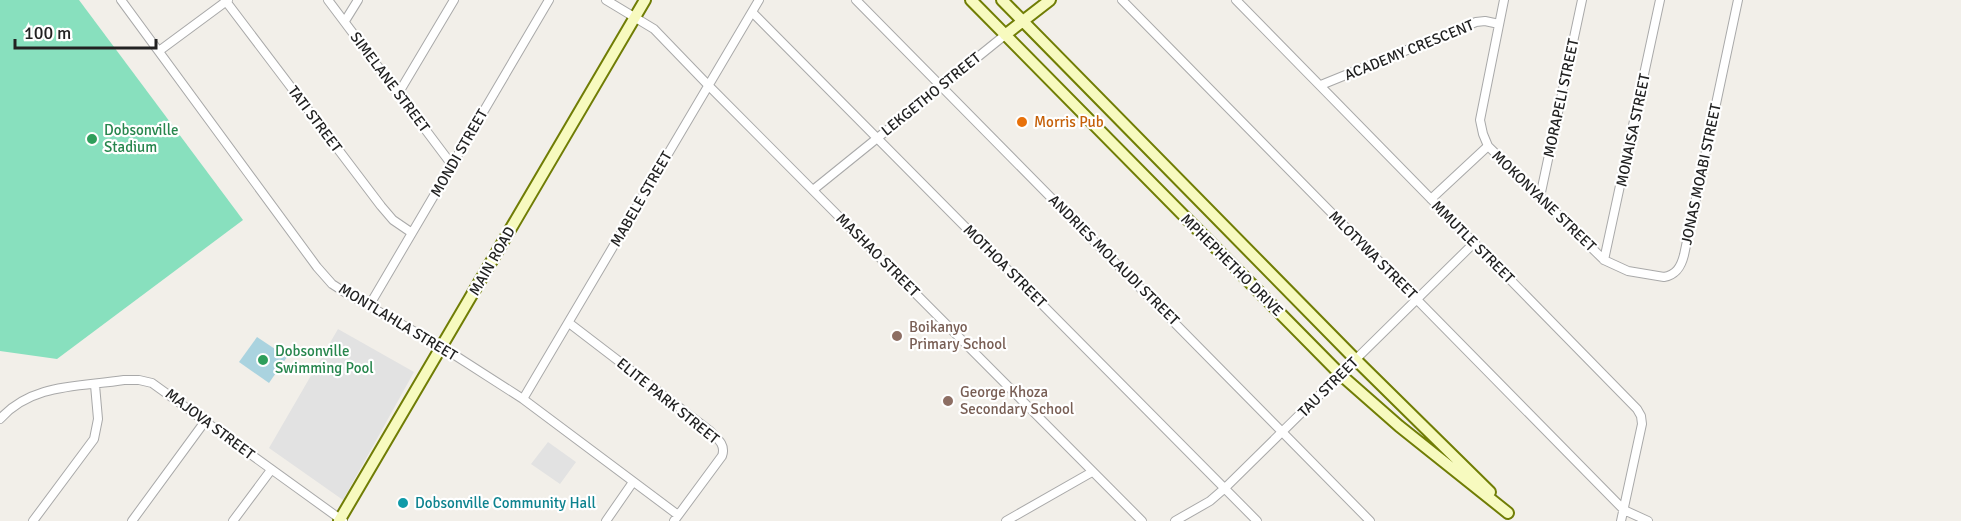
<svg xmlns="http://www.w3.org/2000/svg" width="1961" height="521" viewBox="0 0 1961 521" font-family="Signika,sans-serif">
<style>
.pitch{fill:#88e0be}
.parking{fill:#e2e2e2}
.water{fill:#aad3df}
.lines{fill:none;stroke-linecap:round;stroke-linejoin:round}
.street-casing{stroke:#a9a9a9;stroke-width:10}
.secondary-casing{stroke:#707d05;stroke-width:14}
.street{stroke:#fff;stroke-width:8}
.secondary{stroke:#f7fabf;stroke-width:10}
.food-dot{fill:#e8710a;stroke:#fff;stroke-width:2}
.leisure-dot{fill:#2e9e5b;stroke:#fff;stroke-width:2}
.education-dot{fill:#8d6e63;stroke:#fff;stroke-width:2}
.culture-dot{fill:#0f9aa8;stroke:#fff;stroke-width:2}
.labels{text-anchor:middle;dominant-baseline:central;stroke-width:4.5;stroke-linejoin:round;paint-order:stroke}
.street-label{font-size:15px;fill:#222;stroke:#fff}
.food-label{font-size:15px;fill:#c56008;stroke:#fff;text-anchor:start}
.leisure-label{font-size:15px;fill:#27864d;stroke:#fff;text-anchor:start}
.education-label{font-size:15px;fill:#785e54;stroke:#fff;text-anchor:start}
.culture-label{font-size:15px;fill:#0d838f;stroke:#fff;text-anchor:start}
</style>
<rect width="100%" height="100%" fill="#f2efe9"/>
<path class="pitch" d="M0,0H79L243,220L57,359L0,351Z"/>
<path class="parking" d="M338,329L414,372L343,500L269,448Z
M548,442L576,462L560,484L531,464Z"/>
<path class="water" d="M257,337L287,357L269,383L239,362Z"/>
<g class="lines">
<g class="street-casing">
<path id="street" d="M121,0L317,267L332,284L346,293L442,347L523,399L678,515
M225,0L381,206L393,220L412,233
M328,0L452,165
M606,0L654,29L708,85L1142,521
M856,0L1370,521
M1122,0L1624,510L1648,521
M1236,0L1637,409L1641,416L1642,424L1621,521
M1504,0L1480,120L1483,134L1488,146L1604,260L1628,271L1664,277C1676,275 1681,267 1684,255L1738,0
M752,12L1257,521
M345,21L358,0
M159,51L228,0
M1321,85L1476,22L1485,21L1499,24
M398,94L454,0
M813,190L1005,35
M1540,197L1582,0
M1431,199L1488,146
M1604,260L1660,0
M369,306L549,0
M569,323L710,431C718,439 726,445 722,456L674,521
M523,399L759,0
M0,419C32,383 80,387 124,380H139L152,383L343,521
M33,521L94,439L98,419L95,385
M132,521L206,420
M233,521L271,470
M606,521L633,482
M1006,521L1092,472
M1175,521L1210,501L1225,488L1474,243"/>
</g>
<g class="secondary-casing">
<path id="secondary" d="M971,0L1341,375L1399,426L1508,513
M1002,0L1356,360L1490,492
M1005,35L1050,0
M339,521L645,0"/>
</g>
<use href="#street" class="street"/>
<use href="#secondary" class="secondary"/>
</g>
<circle class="food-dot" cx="1022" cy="122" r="6"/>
<g class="leisure-dot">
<circle cx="92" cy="139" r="6"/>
<circle cx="263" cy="360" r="6"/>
</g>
<g class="education-dot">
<circle cx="897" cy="336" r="6"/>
<circle cx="948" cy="401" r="6"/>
</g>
<circle class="culture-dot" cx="403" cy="503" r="6"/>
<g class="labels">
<g class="street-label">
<text transform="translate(1409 50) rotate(-22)">ACADEMY CRESCENT</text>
<text transform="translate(390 82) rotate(53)">SIMELANE STREET</text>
<text transform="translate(931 94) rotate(-39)">LEKGETHO STREET</text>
<text transform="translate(1561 98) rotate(-78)">MORAPELI STREET</text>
<text transform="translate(315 119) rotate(53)">TATI STREET</text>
<text transform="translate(1633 130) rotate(-78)">MONAISA STREET</text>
<text transform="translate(459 153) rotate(-60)">MONDI STREET</text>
<text transform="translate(1701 174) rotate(-78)">JONAS MOABI STREET</text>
<text transform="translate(641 199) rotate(-60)">MABELE STREET</text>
<text transform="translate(1544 201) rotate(44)">MOKONYANE STREET</text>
<text transform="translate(1473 242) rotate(45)">MMUTLE STREET</text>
<text transform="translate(878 255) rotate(45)">MASHAO STREET</text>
<text transform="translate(1373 255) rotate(45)">MLOTYWA STREET</text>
<text transform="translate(1114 260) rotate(45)">ANDRIES MOLAUDI STREET</text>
<text transform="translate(492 261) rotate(-60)">MAIN ROAD</text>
<text transform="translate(1232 265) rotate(45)">MPHEPHETHO DRIVE</text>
<text transform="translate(1005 266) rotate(45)">MOTHOA STREET</text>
<text transform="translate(398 322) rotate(31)">MONTLAHLA STREET</text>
<text transform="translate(1328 387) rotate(-45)">TAU STREET</text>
<text transform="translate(668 401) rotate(39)">ELITE PARK STREET</text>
<text transform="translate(210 424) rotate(37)">MAJOVA STREET</text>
</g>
<g class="food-label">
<text x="1034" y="122">Morris Pub</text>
</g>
<g class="leisure-label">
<text x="104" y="130">Dobsonville<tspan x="104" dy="17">Stadium</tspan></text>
<text x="275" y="351">Dobsonville<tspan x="275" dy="17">Swimming Pool</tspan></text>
</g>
<g class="education-label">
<text x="909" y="327">Boikanyo<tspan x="909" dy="17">Primary School</tspan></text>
<text x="960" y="392">George Khoza<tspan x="960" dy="17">Secondary School</tspan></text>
</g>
<g class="culture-label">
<text x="415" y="503">Dobsonville Community Hall</text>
</g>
</g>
<path d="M15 39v9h141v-9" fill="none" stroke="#222222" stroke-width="3"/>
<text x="24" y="39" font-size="18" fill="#222222" stroke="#ffffff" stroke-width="4.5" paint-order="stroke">100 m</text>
</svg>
